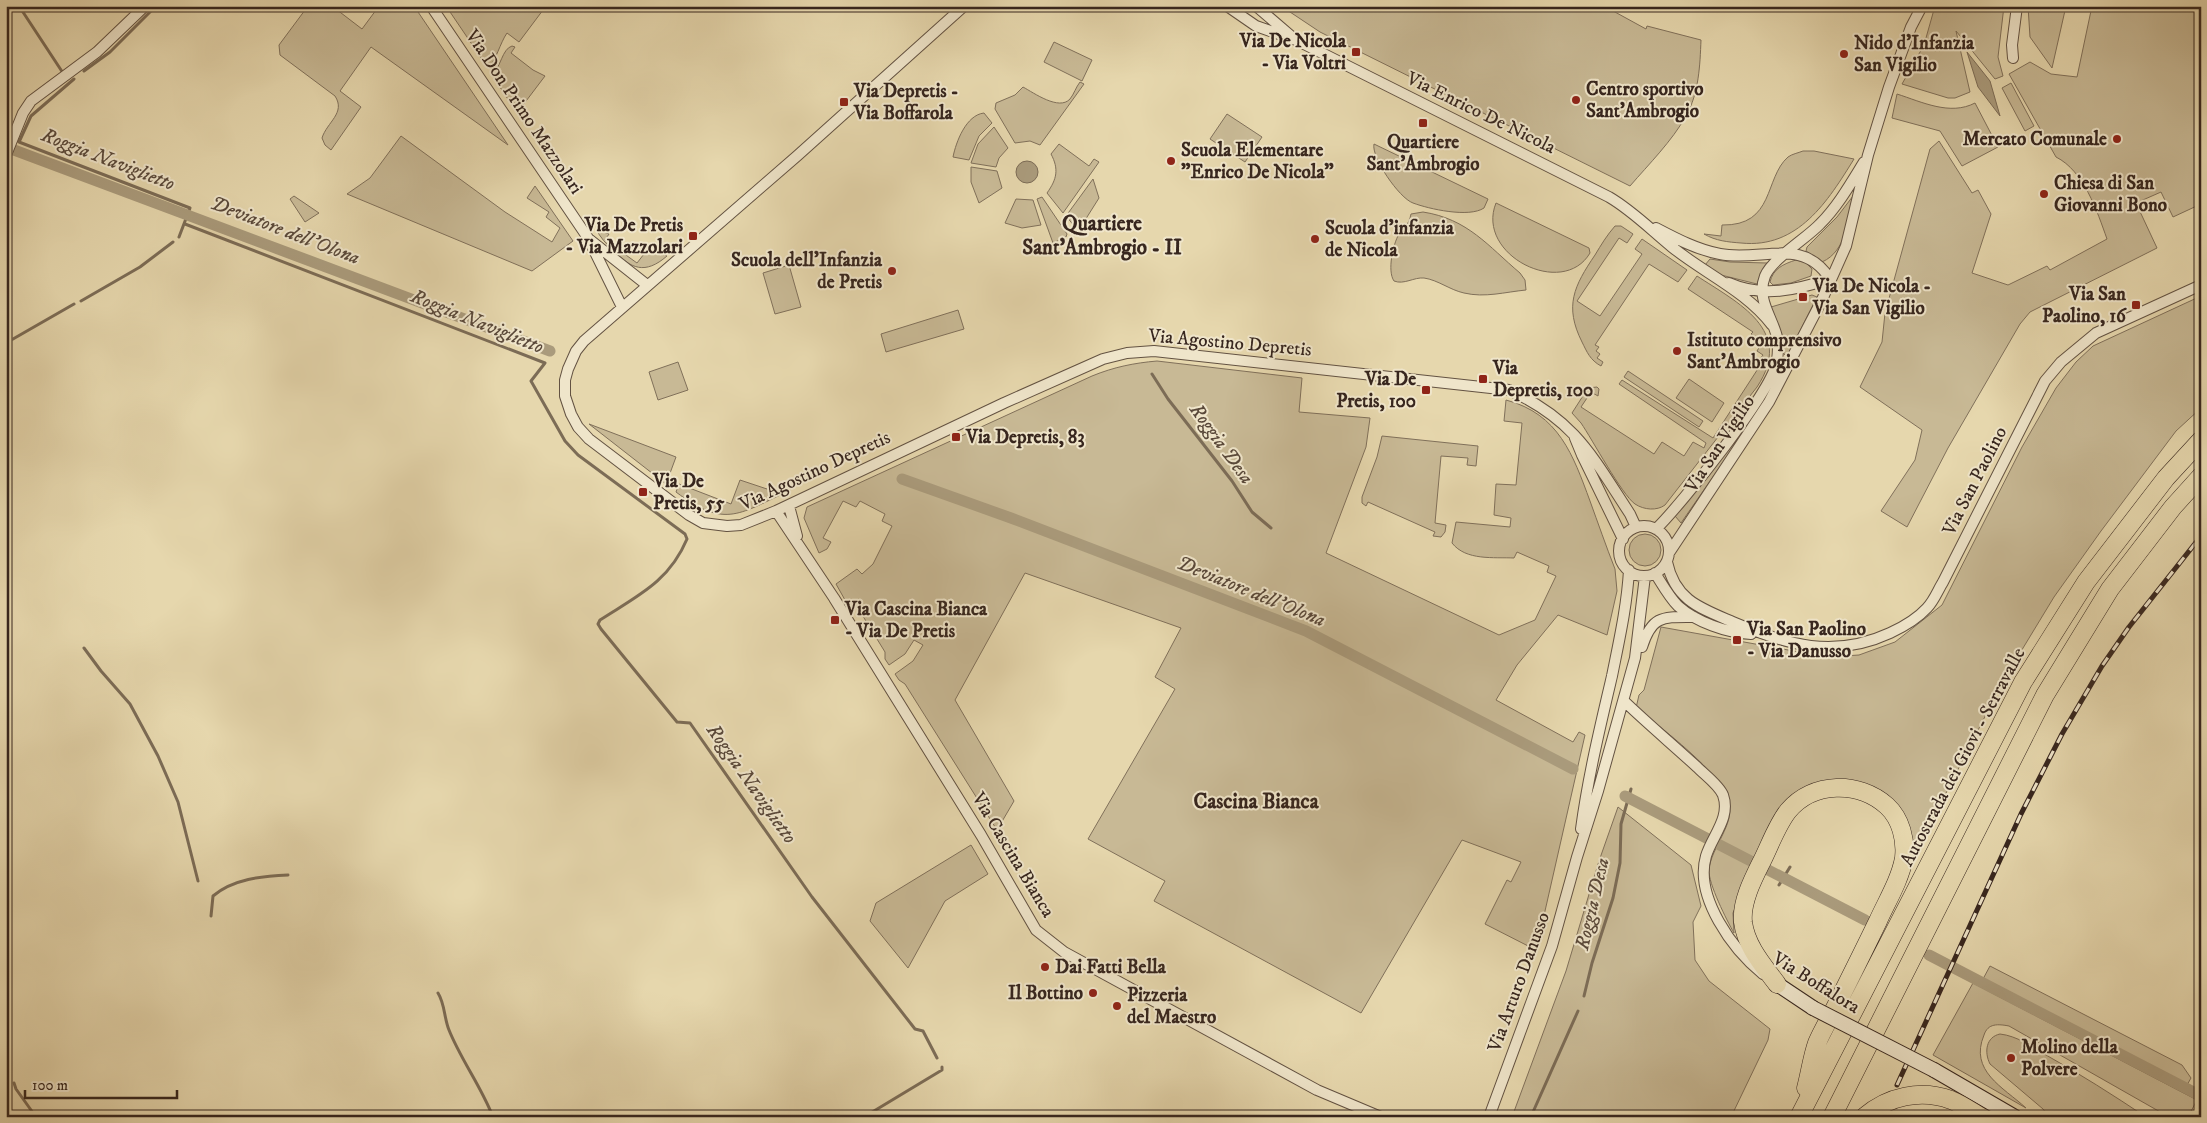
<svg xmlns="http://www.w3.org/2000/svg" width="2207" height="1123" viewBox="0 0 2207 1123" font-family="'IM FELL DW Pica',serif">
<style>
.green{fill:#c8b995;stroke:#80705a}
.water{fill:#aa9b7c;stroke:#7c6c56}
.lines{fill:none;stroke-linecap:round;stroke-linejoin:round}
.stream{stroke:#7c6c56;stroke-width:3}
.canal{stroke:#aa9b7c;stroke-width:11}
.street-casing{stroke:#635242;stroke-width:12}
.secondary-casing{stroke:#37261e;stroke-width:16}
.highway-casing{stroke:#37261e;stroke-width:19}
.street{stroke:#efe5ca;stroke-width:10}
.secondary{stroke:#efe5ca;stroke-width:14}
.highway{stroke:#e6d7ad;stroke-width:18}
.rail-casing{stroke:#37261e;stroke-width:5}
.rail{stroke:#efe5ca;stroke-width:3;stroke-dasharray:9;stroke-linecap:butt}
.secondary-bridge-casing{stroke:#37261e;stroke-width:16;stroke-linecap:butt}
.highway-bridge-casing{stroke:#37261e;stroke-width:19;stroke-linecap:butt}
.secondary-bridge{stroke:#efe5ca;stroke-width:14}
.highway-bridge{stroke:#e6d7ad;stroke-width:18}
.poi-dot{fill:#8f2418;stroke:#efe5ca;stroke-width:2}
.labels{text-anchor:middle;dominant-baseline:central;stroke-width:4;stroke-linejoin:round;paint-order:stroke}
.poi-label{font-size:19px;font-weight:bold;fill:#37261e;stroke:#efe5ca;text-anchor:start}
.street-label{font-size:19px;fill:#37261e;stroke:#efe5ca}
.water-label{font-size:20px;font-style:italic;fill:#5a493a;stroke:#efe5ca}
.quarter-label{font-size:21px;font-weight:bold;fill:#37261e;stroke:#efe5ca}
</style>
<rect width="100%" height="100%" fill="#e6d7ad"/>
<filter id="stains"><feTurbulence type="fractalNoise" baseFrequency=".004" numOctaves="4"/><feColorMatrix values="0 0 0 0 .2 0 0 0 0 .09 0 0 0 0 .02 0 0 0 .5 -.17"/></filter>
<radialGradient id="worn" r=".72"><stop offset=".6" stop-color="#630" stop-opacity="0"/><stop offset="1" stop-color="#630" stop-opacity=".3"/></radialGradient>
<path class="green" d="M308,6H332L362,29L379,6H414L508,145L371,47L340,91L361,107L331,150L325,145L322,138C327,122 346,113 335,96L280,55L279,45Z
M446,6H546L519,42L507,33C500,43 496,61 488,68Z
M1281,6H1604L1646,29L1647,26L1701,40C1700,65 1699,93 1686,116C1672,141 1649,164 1630,186L1320,32Z
M1935,6H2004L1998,57L2003,76L1995,79L1956,31L1970,92L1955,98H1948L1902,84L1924,45Z
M2028,6H2066L2052,68L2030,37Z
M2092,6H2201V204L2173,217L2161,192L2136,203L2157,248L2030,312L2020,324L1948,448L1907,527L1881,511L1915,460L1922,430L1860,387L1882,342L1885,313L1930,149L1939,141L1972,193L1978,190L1991,214L1972,273L2008,285L2047,266L2050,270L2107,239C2097,211 2084,171 2056,157L2009,74L2030,62L2051,74L2077,77Z
M1054,42L1092,60L1082,81L1044,62Z
M512,46L515,47L511,53L533,70L545,76L517,113L492,75C501,67 502,49 512,46Z
M1080,82L1084,84L1040,145L1030,141L1015,143L995,109L996,103L1015,95L1023,87C1034,93 1059,111 1070,99C1074,94 1076,87 1080,82Z
M2011,83L2034,126L2025,131L2002,88Z
M1897,94C1922,102 1950,116 1975,103L1998,147L1962,166L1940,131L1892,118Z
M984,113L992,123L979,136L969,160L953,157C956,142 966,115 984,113Z
M1227,114L1262,137L1245,162L1210,139Z
M994,127L1008,148L999,158L996,167L971,163L978,144Z
M401,136L505,212L552,242L560,228L546,217L549,212L527,198L535,186L573,241L532,271L347,194L370,178Z
M1059,144L1089,166L1094,159L1099,162L1063,213L1047,193C1057,179 1059,169 1051,154Z
M1374,144L1488,199L1484,208C1469,218 1429,209 1413,203C1399,198 1371,157 1374,144Z
M1803,151H1814L1854,159C1828,201 1798,249 1741,243C1728,242 1716,241 1704,234L1721,236L1722,225C1775,226 1764,178 1788,157C1792,154 1798,153 1803,151Z
M971,167L997,171L1002,188L979,203L971,182Z
M1093,179L1099,198L1082,225L1075,227L1066,216Z
M294,196L319,213L305,222L290,199Z
M1853,196C1848,218 1847,251 1822,262L1806,251L1807,247L1837,217Z
M1042,197L1067,234L1066,237L1053,243L1037,199Z
M1016,199L1033,200L1041,225L1022,228L1005,223Z
M1496,203L1589,248L1590,253C1563,299 1475,255 1496,203Z
M1423,212C1468,219 1488,246 1520,273L1525,280L1526,290C1505,292 1485,298 1464,293C1450,290 1438,280 1424,278C1414,277 1404,285 1394,281C1387,271 1393,244 1399,234C1405,227 1409,224 1411,214Z
M1615,226H1621L1633,234L1627,243L1619,238L1577,301L1600,316L1642,254L1635,249L1642,239L1687,270L1678,282L1649,264L1595,345L1599,347L1596,351L1600,354L1597,358L1603,362L1601,366C1590,360 1587,352 1582,342C1564,306 1574,286 1595,255C1601,245 1607,235 1615,226Z
M596,229L609,234L605,240L637,263L651,245L667,256C645,275 631,269 613,250C606,244 600,237 596,229Z
M1710,259L1730,262L1767,263L1757,284L1721,275L1705,265Z
M1796,260L1805,262L1812,269L1811,276L1791,283L1773,285L1770,282C1773,269 1783,264 1796,260Z
M789,265L801,307L775,314L763,273Z
M1697,276C1738,303 1795,330 1757,387L1665,505C1657,511 1644,510 1635,504C1622,495 1592,439 1581,423L1572,413L1588,388L1597,387L1599,389L1598,396L1591,392L1581,407L1654,454L1662,442L1684,456L1693,442L1704,448L1706,443L1619,384L1622,380L1713,438L1763,361L1760,359L1763,355L1757,351L1760,346L1755,342L1757,338L1751,334L1753,332L1688,289Z
M1812,295L1817,297L1787,357L1784,354L1783,344L1771,307Z
M2201,296V408L2176,431L2101,531L2054,597L2003,681L1909,866L1888,802L1815,783L1752,867L1733,913L1734,933C1727,921 1708,883 1709,870C1711,847 1735,825 1729,802C1722,773 1660,727 1636,708L1639,695L1644,690L1661,627L1827,657L1859,655L1895,642L1942,605L2022,447L2056,388L2076,362L2093,346Z
M958,310L964,329L886,352L881,334Z
M1157,361L1302,378L1299,412L1370,418L1366,447L1326,553L1499,635L1535,620L1556,576L1547,572L1549,566L1517,552L1514,558C1494,557 1466,561 1452,543L1456,522L1510,527L1511,518L1494,515L1496,484L1516,485L1522,423L1504,421L1506,400C1559,414 1573,455 1590,501C1598,523 1606,546 1615,569L1617,591L1607,635L1558,615L1517,665L1496,700L1573,742L1579,732L1585,735L1540,933L1534,949L1485,924L1507,880L1511,882L1521,862L1462,840L1361,1013L1154,901L1165,881L1088,839L1175,689L1155,677L1181,628L1025,573L955,700L1014,801L997,830L905,684L899,680L895,674L913,661L923,645L914,640L905,654L889,665L885,659V652L853,600H845L836,584L857,569L862,574L873,564L892,526L882,521L885,514L860,501L856,507L843,501L823,538L831,542L827,549L819,553L804,518L807,507L1092,376C1114,367 1134,363 1157,361Z
M678,362L688,390L658,400L649,372Z
M1628,371L1703,421L1699,427L1624,377Z
M1689,379L1724,403L1712,422L1676,398Z
M589,424L676,457L666,484Z
M1382,436L1478,446L1476,466L1467,465L1468,458L1441,456L1435,523L1446,525L1445,532L1441,537L1433,536L1435,532L1368,502L1366,506L1362,503V497L1377,457Z
M1735,441V445L1681,523L1675,516Z
M740,480L776,492L779,487L791,490C740,513 726,530 676,492L679,484L731,504Z
M1629 550a16 16 0 1 1 32 0a16 16 0 1 1-32 0Z
M1618,807L1691,865L1701,906L1693,922L1695,960L1709,981L1770,1029L1768,1040L1731,1117H1512L1566,971L1599,861Z
M971,845L988,874L945,901L908,968L870,921L876,903Z
M1990,966L2182,1065L2191,1078L2187,1085L1983,979Z
M1973,983L2197,1100L2188,1117H2169L2009,1026C1998,1024 1988,1023 1984,1035C1969,1071 2003,1087 2026,1108L1933,1055Z
M2000,1034C2017,1036 2031,1046 2046,1055C2080,1074 2113,1095 2146,1117H2049L2043,1109L1990,1064C1984,1052 1986,1037 2000,1034Z"/>
<path class="water" d="M1967,52L1990,81L2000,116L1978,87Z
M1016 172a11 11 0 1 1 22 0a11 11 0 1 1-22 0Z"/>
<g class="lines">
<path class="stream" d="M19,6L63,73
M84,71L110,52L154,8
M74,79L31,116L19,142L190,208L179,237
M185,224L545,363L531,381L565,441L578,455L685,534L687,539C669,582 637,596 600,620L598,624L601,629L677,722L690,723L812,897L915,1029L923,1031L937,1058
M81,301L140,267L173,242
M6,343L74,304
M1152,374L1168,399L1232,481L1252,512L1271,528
M84,648L101,671L130,704L158,756L178,802L198,881
M1779,885L1790,867
M211,916L213,896C233,879 262,876 288,875
M438,993C445,1004 444,1018 449,1030C461,1060 481,1086 493,1117
M1584,996L1592,963L1613,898L1620,863L1621,824L1631,789
M14,1083L16,1089L36,1117
M1533,1112L1578,1011
M864,1117L942,1070V1067"/>
<path class="canal" d="M6,147L550,351
M902,479L1011,518L1306,631L1573,769
M1625,796L1865,920
M1929,955L2201,1096"/>
<g class="street-casing">
<path id="street" d="M431,6L588,238L622,307
M964,6L797,156L584,341L576,351L568,369L565,380V396L571,414L578,427L589,439L689,515L703,523L727,526L741,525L776,511L1004,403L1103,359L1127,353L1154,351L1509,390C1575,420 1592,456 1630,514L1636,527
M1227,6L1256,26L1296,40L1609,197C1633,211 1651,230 1672,247C1704,273 1746,291 1772,325
M1256,6L1291,36
M2013,58L2012,45L2017,6
M6,155L23,113L31,101L97,52L145,6
M1656,228C1677,239 1698,250 1720,254C1761,262 1803,236 1830,279
M590,240L647,285
M1729,283C1763,298 1796,290 1830,279
M1575,438L1582,455L1623,539
M789,506L797,536
M776,511L834,598L981,835L1036,930L1064,952L1317,1090L1381,1117
M1619 551a25 25 0 1 1 50 0a25 25 0 1 1-50 0Z
M1656,529C1680,506 1775,388 1777,360C1778,354 1778,344 1777,337C1772,316 1756,299 1765,276C1772,259 1807,238 1820,224C1838,206 1851,183 1864,162
M1669,553L1769,402L1821,302L1846,246L1868,155L1889,87L1911,27L1922,6
M1667,562C1675,600 1700,608 1733,622C1787,645 1834,659 1890,633C1903,627 1917,619 1927,608C1934,601 1938,590 1943,582L2045,381L2061,362L2096,333L2201,285
M1655,573C1662,584 1669,597 1678,606C1696,622 1727,633 1751,634
M1642,647C1652,615 1663,617 1694,617
M1624,701C1648,724 1673,745 1697,767C1705,775 1719,785 1723,795C1731,818 1712,836 1706,856C1694,897 1733,950 1763,974
M1581,829C1588,777 1600,727 1612,676C1619,641 1627,606 1629,570
M1489,1117L1552,946L1577,857L1598,791L1635,658L1645,576"/>
</g>
<g class="secondary-casing">
<path id="secondary" d="M1777,984L1813,1008
M1934,1070L2015,1117"/>
</g>
<g class="highway-casing">
<path id="highway" d="M1777,984C1763,965 1746,946 1743,922C1741,902 1753,879 1762,861C1770,845 1777,825 1788,811C1813,781 1859,781 1887,806C1901,819 1906,840 1904,858C1900,880 1887,901 1878,921C1864,950 1850,978 1836,1006C1830,1018 1822,1031 1817,1043C1812,1057 1810,1073 1806,1088
M1799,1117L2023,682L2086,582L2166,478L2201,440
M1832,1117L2045,695L2110,589L2173,507L2201,476"/>
</g>
<use href="#street" class="street"/>
<use href="#secondary" class="secondary"/>
<use href="#highway" class="highway"/>
<g class="rail-casing">
<path id="rail" d="M1897,1085L2021,814L2062,734L2102,666L2129,627L2201,536
M1882,1117L1884,1113"/>
</g>
<use href="#rail" class="rail"/>
<g class="secondary-bridge-casing">
<path id="secondary-bridge" d="M1813,1008L1934,1070"/>
</g>
<g class="highway-bridge-casing">
<path id="highway-bridge" d="M1864,1117C1888,1096 1921,1089 1951,1100C1961,1104 1971,1111 1981,1117"/>
</g>
<use href="#secondary-bridge" class="secondary-bridge"/>
<use href="#highway-bridge" class="highway-bridge"/>
</g>
<g class="poi-dot">
<rect x="1351" y="47" width="10" height="10" rx="2.5"/>
<circle cx="1844" cy="54" r="5"/>
<circle cx="1576" cy="100" r="5"/>
<rect x="839" y="97" width="10" height="10" rx="2.5"/>
<rect x="1418" y="118" width="10" height="10" rx="2.5"/>
<circle cx="2117" cy="139" r="5"/>
<circle cx="1171" cy="161" r="5"/>
<circle cx="2044" cy="194" r="5"/>
<rect x="688" y="231" width="10" height="10" rx="2.5"/>
<circle cx="1315" cy="239" r="5"/>
<circle cx="892" cy="271" r="5"/>
<rect x="1798" y="292" width="10" height="10" rx="2.5"/>
<rect x="2131" y="300" width="10" height="10" rx="2.5"/>
<circle cx="1677" cy="351" r="5"/>
<rect x="1478" y="374" width="10" height="10" rx="2.5"/>
<rect x="1421" y="385" width="10" height="10" rx="2.5"/>
<rect x="951" y="432" width="10" height="10" rx="2.5"/>
<rect x="638" y="487" width="10" height="10" rx="2.5"/>
<rect x="830" y="615" width="10" height="10" rx="2.5"/>
<rect x="1732" y="635" width="10" height="10" rx="2.5"/>
<circle cx="1045" cy="967" r="5"/>
<circle cx="1093" cy="993" r="5"/>
<circle cx="1117" cy="1006" r="5"/>
<circle cx="2011" cy="1058" r="5"/>
</g>
<g class="labels">
<g class="poi-label">
<text x="1346" y="41" text-anchor="end">Via De Nicola<tspan x="1346" dy="22">- Via Voltri</tspan></text>
<text x="1854" y="43">Nido d'Infanzia<tspan x="1854" dy="22">San Vigilio</tspan></text>
<text x="1586" y="89">Centro sportivo<tspan x="1586" dy="22">Sant'Ambrogio</tspan></text>
<text x="854" y="91">Via Depretis -<tspan x="854" dy="22">Via Boffarola</tspan></text>
<text x="2107" y="139" text-anchor="end">Mercato Comunale</text>
<text x="1423" y="142" text-anchor="middle">Quartiere<tspan x="1423" dy="22">Sant'Ambrogio</tspan></text>
<text x="1181" y="150">Scuola Elementare<tspan x="1181" dy="22">"Enrico De Nicola"</tspan></text>
<text x="2054" y="183">Chiesa di San<tspan x="2054" dy="22">Giovanni Bono</tspan></text>
<text x="683" y="225" text-anchor="end">Via De Pretis<tspan x="683" dy="22">- Via Mazzolari</tspan></text>
<text x="1325" y="228">Scuola d'infanzia<tspan x="1325" dy="22">de Nicola</tspan></text>
<text x="882" y="260" text-anchor="end">Scuola dell’Infanzia<tspan x="882" dy="22">de Pretis</tspan></text>
<text x="1813" y="286">Via De Nicola -<tspan x="1813" dy="22">Via San Vigilio</tspan></text>
<text x="2126" y="294" text-anchor="end">Via San<tspan x="2126" dy="22">Paolino, 16</tspan></text>
<text x="1687" y="340">Istituto comprensivo<tspan x="1687" dy="22">Sant'Ambrogio</tspan></text>
<text x="1493" y="368">Via<tspan x="1493" dy="22">Depretis, 100</tspan></text>
<text x="1416" y="379" text-anchor="end">Via De<tspan x="1416" dy="22">Pretis, 100</tspan></text>
<text x="966" y="437">Via Depretis, 83</text>
<text x="653" y="481">Via De<tspan x="653" dy="22">Pretis, 55</tspan></text>
<text x="845" y="609">Via Cascina Bianca<tspan x="845" dy="22">- Via De Pretis</tspan></text>
<text x="1747" y="629">Via San Paolino<tspan x="1747" dy="22">- Via Danusso</tspan></text>
<text x="1055" y="967">Dai Fatti Bella</text>
<text x="1083" y="993" text-anchor="end">Il Bottino</text>
<text x="1127" y="995">Pizzeria<tspan x="1127" dy="22">del Maestro</tspan></text>
<text x="2021" y="1047">Molino della<tspan x="2021" dy="22">Polvere</tspan></text>
</g>
<g class="street-label">
<text transform="translate(524 112) rotate(56)">Via Don Primo Mazzolari</text>
<text transform="translate(1481 113) rotate(26)">Via Enrico De Nicola</text>
<text transform="translate(1230 343) rotate(5)">Via Agostino Depretis</text>
<text transform="translate(1720 444) rotate(-57)">Via San Vigilio</text>
<text transform="translate(815 471) rotate(-25)">Via Agostino Depretis</text>
<text transform="translate(1975 481) rotate(-63)">Via San Paolino</text>
<text transform="translate(1963 757) rotate(-62)">Autostrada dei Giovi - Serravalle</text>
<text transform="translate(1013 855) rotate(59)">Via Cascina Bianca</text>
<text transform="translate(1519 982) rotate(-70)">Via Arturo Danusso</text>
<text transform="translate(1816 983) rotate(32)">Via Boffalora</text>
</g>
<g class="water-label">
<text transform="translate(108 160) rotate(21)">Roggia Naviglietto</text>
<text transform="translate(285 231) rotate(21)">Deviatore dell'Olona</text>
<text transform="translate(477 322) rotate(22)">Roggia Naviglietto</text>
<text transform="translate(1221 444) rotate(54)">Roggia Desa</text>
<text transform="translate(1251 592) rotate(22)">Deviatore dell'Olona</text>
<text transform="translate(751 784) rotate(55)">Roggia Naviglietto</text>
<text transform="translate(1593 904) rotate(-77)">Roggia Desa</text>
</g>
<g class="quarter-label">
<text x="1102" y="224">Quartiere<tspan x="1102" dy="24">Sant'Ambrogio - II</tspan></text>
<text x="1256" y="802">Cascina Bianca</text>
</g>
</g>
<rect width="2207" height="1123" fill="none" stroke="#e6d7ad" stroke-width="25"/>
<rect x="8" y="8" width="2192" height="1108" fill="none" stroke="#37261e" stroke-width="2.5"/>
<rect x="12" y="12" width="2182" height="1098" fill="none" stroke="#37261e"/>
<path d="M25 1090v8h152v-8" fill="none" stroke="#37261e" stroke-width="2.5"/>
<text x="32" y="1090" font-size="15" fill="#37261e" stroke="#efe5ca" stroke-width="4" paint-order="stroke">100 m</text>
<rect width="100%" height="100%" filter="url(#stains)"/>
<rect width="100%" height="100%" fill="url(#worn)"/>
</svg>
